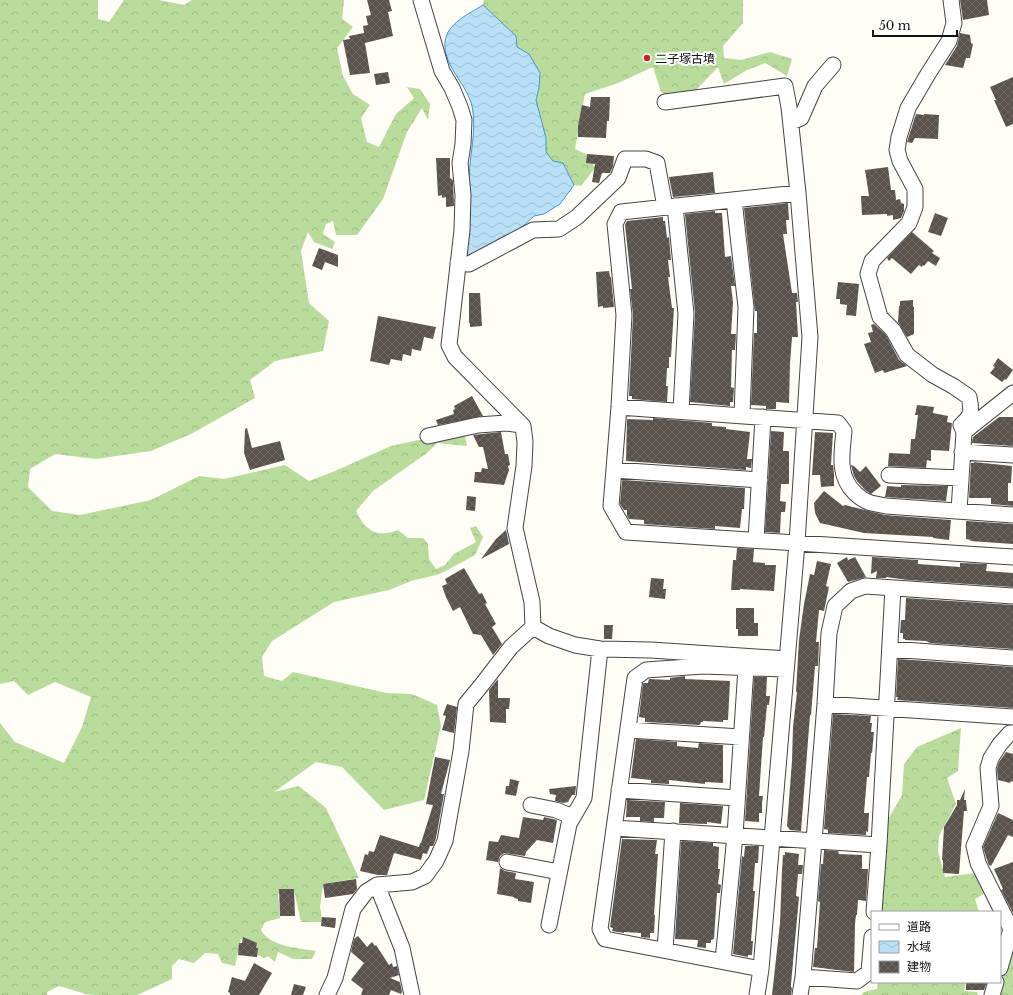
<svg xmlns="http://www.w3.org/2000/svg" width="1013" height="995" viewBox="0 0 1013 995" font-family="'Libre Baskerville','Noto Sans JP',serif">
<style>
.forest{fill:url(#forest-crowns)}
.water{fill:url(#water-waves);stroke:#3f96cf}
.building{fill:url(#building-cross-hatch)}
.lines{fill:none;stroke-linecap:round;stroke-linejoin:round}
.minor-casing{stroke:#444;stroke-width:17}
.minor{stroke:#fff;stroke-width:15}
.poi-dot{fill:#c4262e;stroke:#fff;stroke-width:1.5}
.labels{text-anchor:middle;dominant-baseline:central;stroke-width:4;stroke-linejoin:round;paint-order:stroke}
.poi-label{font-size:12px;fill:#111;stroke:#fff;text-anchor:start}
</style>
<defs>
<pattern id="forest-crowns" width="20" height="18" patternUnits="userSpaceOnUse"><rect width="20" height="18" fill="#b9dc9c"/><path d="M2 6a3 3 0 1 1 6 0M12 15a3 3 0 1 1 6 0" fill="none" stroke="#9ebc85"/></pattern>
<pattern id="water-waves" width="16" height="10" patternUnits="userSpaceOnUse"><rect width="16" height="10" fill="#b9e0f7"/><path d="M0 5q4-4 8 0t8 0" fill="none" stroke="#9ebfd3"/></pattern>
<pattern id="building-cross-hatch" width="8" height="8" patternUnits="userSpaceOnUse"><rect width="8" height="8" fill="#5a524d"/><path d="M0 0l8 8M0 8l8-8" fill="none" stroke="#6d6662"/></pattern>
</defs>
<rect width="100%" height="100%" fill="#fffdf5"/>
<path class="forest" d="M0,0H98V19L109,22L124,0H159L184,5L192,0H344L342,19L353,27L337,48L343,76L353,94L370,105L361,118L367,142L379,147L396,114L414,98L407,87L420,89L430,104L428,120L422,108L407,132L383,199L357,235H336L333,221L326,224L323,234L335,242L332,249L314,242L308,232L301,251L309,303L329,321L323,351L275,361L250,380L255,398L193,433L151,451L96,459L55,454L30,469L28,487L52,511L80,515L151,500L199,476L224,479L285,465L309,481L335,471L391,446L464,430L467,446L437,443L427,453L373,491L356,511C365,531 377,538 398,530L408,538H423L428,544L429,559L436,569L445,565L454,554L476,542L470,528L476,526L483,537L475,555L440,574L411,581L389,590L334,602L272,641L262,657L264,676L282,681L293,672L387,693L412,694L437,705L441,726L424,800L384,810L342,767L316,762L274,792L299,786L326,808L359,878L323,884L320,907L323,922H301L294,890L278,894L280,918L265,922L261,930C270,947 299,948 316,951L312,959H293L278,952L275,962L268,956L264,958L256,954L255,946L241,939L235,966L222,963L218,954L205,953L194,963L179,959L172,966V979L137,995H96L86,994L59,986L47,992V995H0V723L15,742L64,763L82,727L91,697L55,682L28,695L14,681L0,684Z
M484,0H743V23L723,46L724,58L741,60L770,52L792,59L787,76L765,63L747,70L724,84L718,67L696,90L669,97L661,92L653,67L618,83L585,94L575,149L588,155L595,168L581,186L574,185L563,163L553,161L546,152V138L536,100L539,88L540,73L529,54L517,47L516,36L483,5Z
M961,728L958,771L947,778L956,804L939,836L938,851L945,877L975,873L987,892L975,899L979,912H881L886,823L902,795L904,764L917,747Z
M1013,945V995H996L1004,982L1001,969Z
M878,982H966L964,991L977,992L978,995H862L864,992L877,989Z"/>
<path class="water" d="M483,5L516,36L517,47L529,54L540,73L539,88L536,100L546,138V152L553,161L563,163L574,185L560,204L544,214L534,216L513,235L470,260L466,253C467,223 468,194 470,164C472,146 476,124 472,106C467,84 443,66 445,42C447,23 469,14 483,5Z"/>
<path class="building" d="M367,0H389L392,11L388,12L393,36L365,43L370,73L350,75L343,40L350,39L349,36L364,33L363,26L368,25L366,16L371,15Z
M960,0H987L989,15L963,20Z
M960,33L970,35L971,43L973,44L970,58H966L963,68L945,65L957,46Z
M388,72L390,83L376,85L374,74Z
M1013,77V124L1006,127L994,100H996L990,87Z
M591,97H610L609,121H607L606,138L578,137V126L582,105L590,107Z
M916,114L924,115V114L939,115L938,139L915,138L912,143L907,142Z
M587,154L614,156L613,166L610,173H602L599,183L592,182L595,164L586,163Z
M436,158H450V178L453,180L454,206L446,207V197L442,198V195L438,196Z
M888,167L891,190H895L896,200L900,199L901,203L904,204V211L901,218L893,220V215L887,216V214L862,215L861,196H869L865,170Z
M713,172L715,193L673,197L669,177Z
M788,203L789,220H786L787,234H783L792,293H797L798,302H796L798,337H792L790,363L789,403L776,402V409H766V406L751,405L754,333H757V311H755L744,208Z
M715,211V213H722L725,257L731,256L735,286H731L733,302L731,334H736L735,350H732L731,387L734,388L733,402H730V406L690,402L695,313L685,214Z
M935,213L948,218L941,236L928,232Z
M663,217V221H665L667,238L669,237L671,260H668L670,277H668L672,308H674L671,357H669V368H667L666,386H668L667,402L632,399V396H629L633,315L630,289H632L625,225L627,221Z
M912,232L934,251L932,253L940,258L936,266L928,261L924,266L923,265L922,267L919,265L911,274L892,258L889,261L887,258Z
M319,248L338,255V267L325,262L322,270L312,266Z
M609,271L610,277H611L614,307L603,308V306L598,307L596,272Z
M838,282L859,284L856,316L846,315L847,305L840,304V299H836Z
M469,293H480L482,326L470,327V323H469Z
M913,300V307H914V334L907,337L898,322L899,306H900V301Z
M378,316L436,327L433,339L424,337L421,351L412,349L411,356L403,354L402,361L391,359L389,365L370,361Z
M874,324L886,335L899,360L907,366L884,373L883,370L875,373L864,344L871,342L868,333L873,332L871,325Z
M998,358L1013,370L1006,380L1005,379L1002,382L990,373L995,367L993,366Z
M472,396L483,416L438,425L436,420L454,414L453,410L455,409L454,406Z
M917,405L934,407L933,413L948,416L947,422L952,423L949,451L931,450V461L927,460L926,468L888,466L889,453L910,454L911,439H915L918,415H915Z
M999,417H1013V446L972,443L973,437Z
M653,418L712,423V426L726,427V429L750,432L747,459H752L751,468L746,467V470L626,461L627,419L653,420Z
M247,428L252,448L280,441L285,460L250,470L244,453L245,429Z
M771,431L784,432L783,451H789V484H781L780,501L786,502L785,512H781L780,533L765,532Z
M501,432L505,454H508L510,465L508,466L509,470L504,485L474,482L475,472H481L482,468L488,469L483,447H479L473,435Z
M815,432L833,433L831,465H833L834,474V486L821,487L820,475H812Z
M974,462L1012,466L1011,483H1008V501H1013V506L991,504V498H969L971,463H974Z
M851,465L854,466L860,472L866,466L881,486L871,494L865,490L857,481L854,476Z
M623,480L745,488L744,509H742L740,528L715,526V529L644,524V520L629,519L627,516V510H624L620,504L622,481Z
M901,485L948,486L946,501L885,497L887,486L901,487Z
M824,491L843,506L845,505L885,515L951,520L949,540L933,538V537L864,533L820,523L815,513L814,503Z
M467,496L476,497L475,511L466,510Z
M966,521L1013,524V544L970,541L971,540L966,539Z
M506,530L509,544L481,559L496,539Z
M737,548L754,549L753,562L765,563V565H776L774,591L740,589V590H731L733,560H736Z
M847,557L848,560L855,557L866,577L848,582L837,563Z
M872,557L918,560V564L960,567V563L987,564L986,571L1013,573V587L908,580L886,577V578H876L877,571L871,574Z
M817,561L831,564L826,586L829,587L824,611L819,610L816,642H819L818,666H815L811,715H810L801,831L790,830L787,826L792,761L793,727L797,692H796L799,640L804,604L810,574L814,575Z
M464,568L479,594L482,593L487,603L485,604L496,624L492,627L502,644L493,655L481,635L473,634L460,607L453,611L446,597L442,586L447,584L445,579Z
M651,578L664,579L663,589H666L665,599L649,597Z
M906,598L1013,605V649L930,643L926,641L905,640V639H903V633H900L901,620H905Z
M736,608H754V623H758V636H738V629H736Z
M604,625H613L612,639H604Z
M898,659L1013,667V708L897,700L898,697H896Z
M685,676V679L730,681L728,720H723V722L703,721V722H701L700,725L645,722V718L639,717L643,683H648L649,679L670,680V678Z
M754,677H767L766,696H770L769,705H767L764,737H763L759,796H763L762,803V813H759V822L745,821Z
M498,679V698H510L509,709H506V723L490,722L489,690Z
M447,704L457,707L454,733L442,730L446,716L443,715Z
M833,714L871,716L870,723H872L871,732H874L872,753H871L869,777H867L864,813H869L868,832L866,831V835L828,833V830L824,829Z
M636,739L677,742V746L698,748L699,743L723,745V783L705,782V784L669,780V784L651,783V780L631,778Z
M1006,752L1013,754V782L1011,781L1010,783L998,780L997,769L999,762Z
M435,757L450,760L441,794H444L436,838L433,846H430L427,854L423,853L421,860L394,853L387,875H378L360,871L365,854L368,855L369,851L374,852L380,835L419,847L420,843H421L433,805L426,804Z
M510,779L519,781L516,796L505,794L506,786H509Z
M576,786L575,795H572L568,802L563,803L555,801L556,795L550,794L549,789Z
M965,789L964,800H966L967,811H964L959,874L943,873V860H942L944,827L957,805V800H960Z
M627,800L665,802L664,818H654V822L640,821V817H626Z
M680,803L723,806L721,824L707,822V824L679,823Z
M998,813L1013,820V837L1008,835L991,866L989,865L987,860L983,847Z
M523,817L543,820L544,817L557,820L553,843L537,840L526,852L525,856L504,853L500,856L498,862L486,860L489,841L498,842L501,835L519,838Z
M622,839L657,840L655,854H658L654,915H655L654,933H650V938L641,937V933L624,932V933L612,931L613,928L610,927Z
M683,841L713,843V846L719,847L718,869H720L718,884L721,885L720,893H717L714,939L711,940V943H706V948L697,947L698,940L675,939L681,842Z
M745,846H759L758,863H755L753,891H755L751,941H753L752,955H748V957L733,954L742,856L744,857Z
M824,850L838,851L839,854L862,855V869H868L866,901L858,900L857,915H856L855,924L854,972L813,967L815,948H817L820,902L818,901L821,864H823Z
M785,852L799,854L798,865H803L802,874H798L796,896L799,897L791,984V987L792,988L791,995H772L780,923L782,870L783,855H785Z
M1013,862V913L1001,890L1003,889L994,869Z
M500,868L505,871L516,873L515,879L534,882L531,903L518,901V899L514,898V897L497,894Z
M356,879L357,889L353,894L325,898L323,884Z
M279,889H294L295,916H280Z
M322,917L336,918L335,928L321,926Z
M358,936L367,947L372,942L375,946L376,945L389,965L392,963L393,967L397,966L399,975L390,978L400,982L402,992L401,994L391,990L389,995H361L363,989L351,980L364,963L351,952L354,939Z
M243,937L257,943L256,948H258L257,957L238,955L239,943H242Z
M254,963L272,973L259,995H230V993L228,992L232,977L245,981Z
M966,982H987L984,990H966Z
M294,984L306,987L303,995H291Z"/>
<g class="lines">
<g class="minor-casing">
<path id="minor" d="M951,0L954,23L949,41L928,74L908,108L899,137L897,150L900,161L915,189V207L909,223L872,261L868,274L880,317L893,330L907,355L933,375L953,386L969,397C972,411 972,416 961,425L964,432
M665,102L785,86L789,107L798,193L810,337L797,543L761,969L757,995
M791,122L801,118L815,86L833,65
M798,193L621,212L615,224L624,315L619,407L611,506L626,532L1013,557
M734,200L746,307L742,415
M675,206L686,314L681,411
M458,263L469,264L533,230L559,229L577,217L618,178L625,159H646L657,163L665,207
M619,407L838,423L844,431C842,453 837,476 855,493C859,497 865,501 871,503C876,504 881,505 886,506L1013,515
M428,436L478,425L506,423L521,425
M962,452L1013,455
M614,470L760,480
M889,475L961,478
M959,511L964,432L1013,393
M756,540L763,417
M533,627L549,636L575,645L600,649L651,650L787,659
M890,649L1013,658
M825,704L1013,717
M628,730L741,737
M619,790L737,798
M531,805L556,810L573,817
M614,828L879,845
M507,862L559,872
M377,885L402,948L412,995
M874,912L879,845L893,588
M549,925L569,824L584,798L600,649
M665,950L673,831
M723,961L735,835L746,668
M1000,968L1011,929L978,863L974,846L991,806L988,768L991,758L1000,744L1010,733H1013
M761,969L605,939L600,929L635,678L646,670L703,666L786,669
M803,977L857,981L869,972L872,937
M327,995L335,978L353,909L366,892L377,885L412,882L425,876L436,861L445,841L461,751L466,704L480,687L511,647L533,627L532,602L515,528L524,466L525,442L523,426L455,357L449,345L462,230L463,195L460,163L463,144L464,120L460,107L452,88L442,71L421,0
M800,995L803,977L825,704L829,633L835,606L851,591L865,586L1013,596
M992,995L996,982"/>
</g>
<use href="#minor" class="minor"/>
</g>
<circle class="poi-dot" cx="647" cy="58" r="4"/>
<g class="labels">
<g class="poi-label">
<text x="655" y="58">二子塚古墳</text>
</g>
</g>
<rect x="871" y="911" width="130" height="72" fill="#ffffff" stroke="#a0a0a0"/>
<rect x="879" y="924" width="20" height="6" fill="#ffffff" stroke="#a0a0a0"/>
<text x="907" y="931" font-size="12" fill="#111111">道路</text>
<rect x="879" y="941" width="20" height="12" fill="url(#water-waves)" stroke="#a0a0a0"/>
<text x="907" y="951" font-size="12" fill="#111111">水域</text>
<rect x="879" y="961" width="20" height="12" fill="url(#building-cross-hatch)" stroke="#a0a0a0"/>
<text x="907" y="971" font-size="12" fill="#111111">建物</text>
<path d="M873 30v6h84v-6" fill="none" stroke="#111111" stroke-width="2"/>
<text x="879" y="30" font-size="12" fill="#111111" stroke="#ffffff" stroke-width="3" paint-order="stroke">50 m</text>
</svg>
